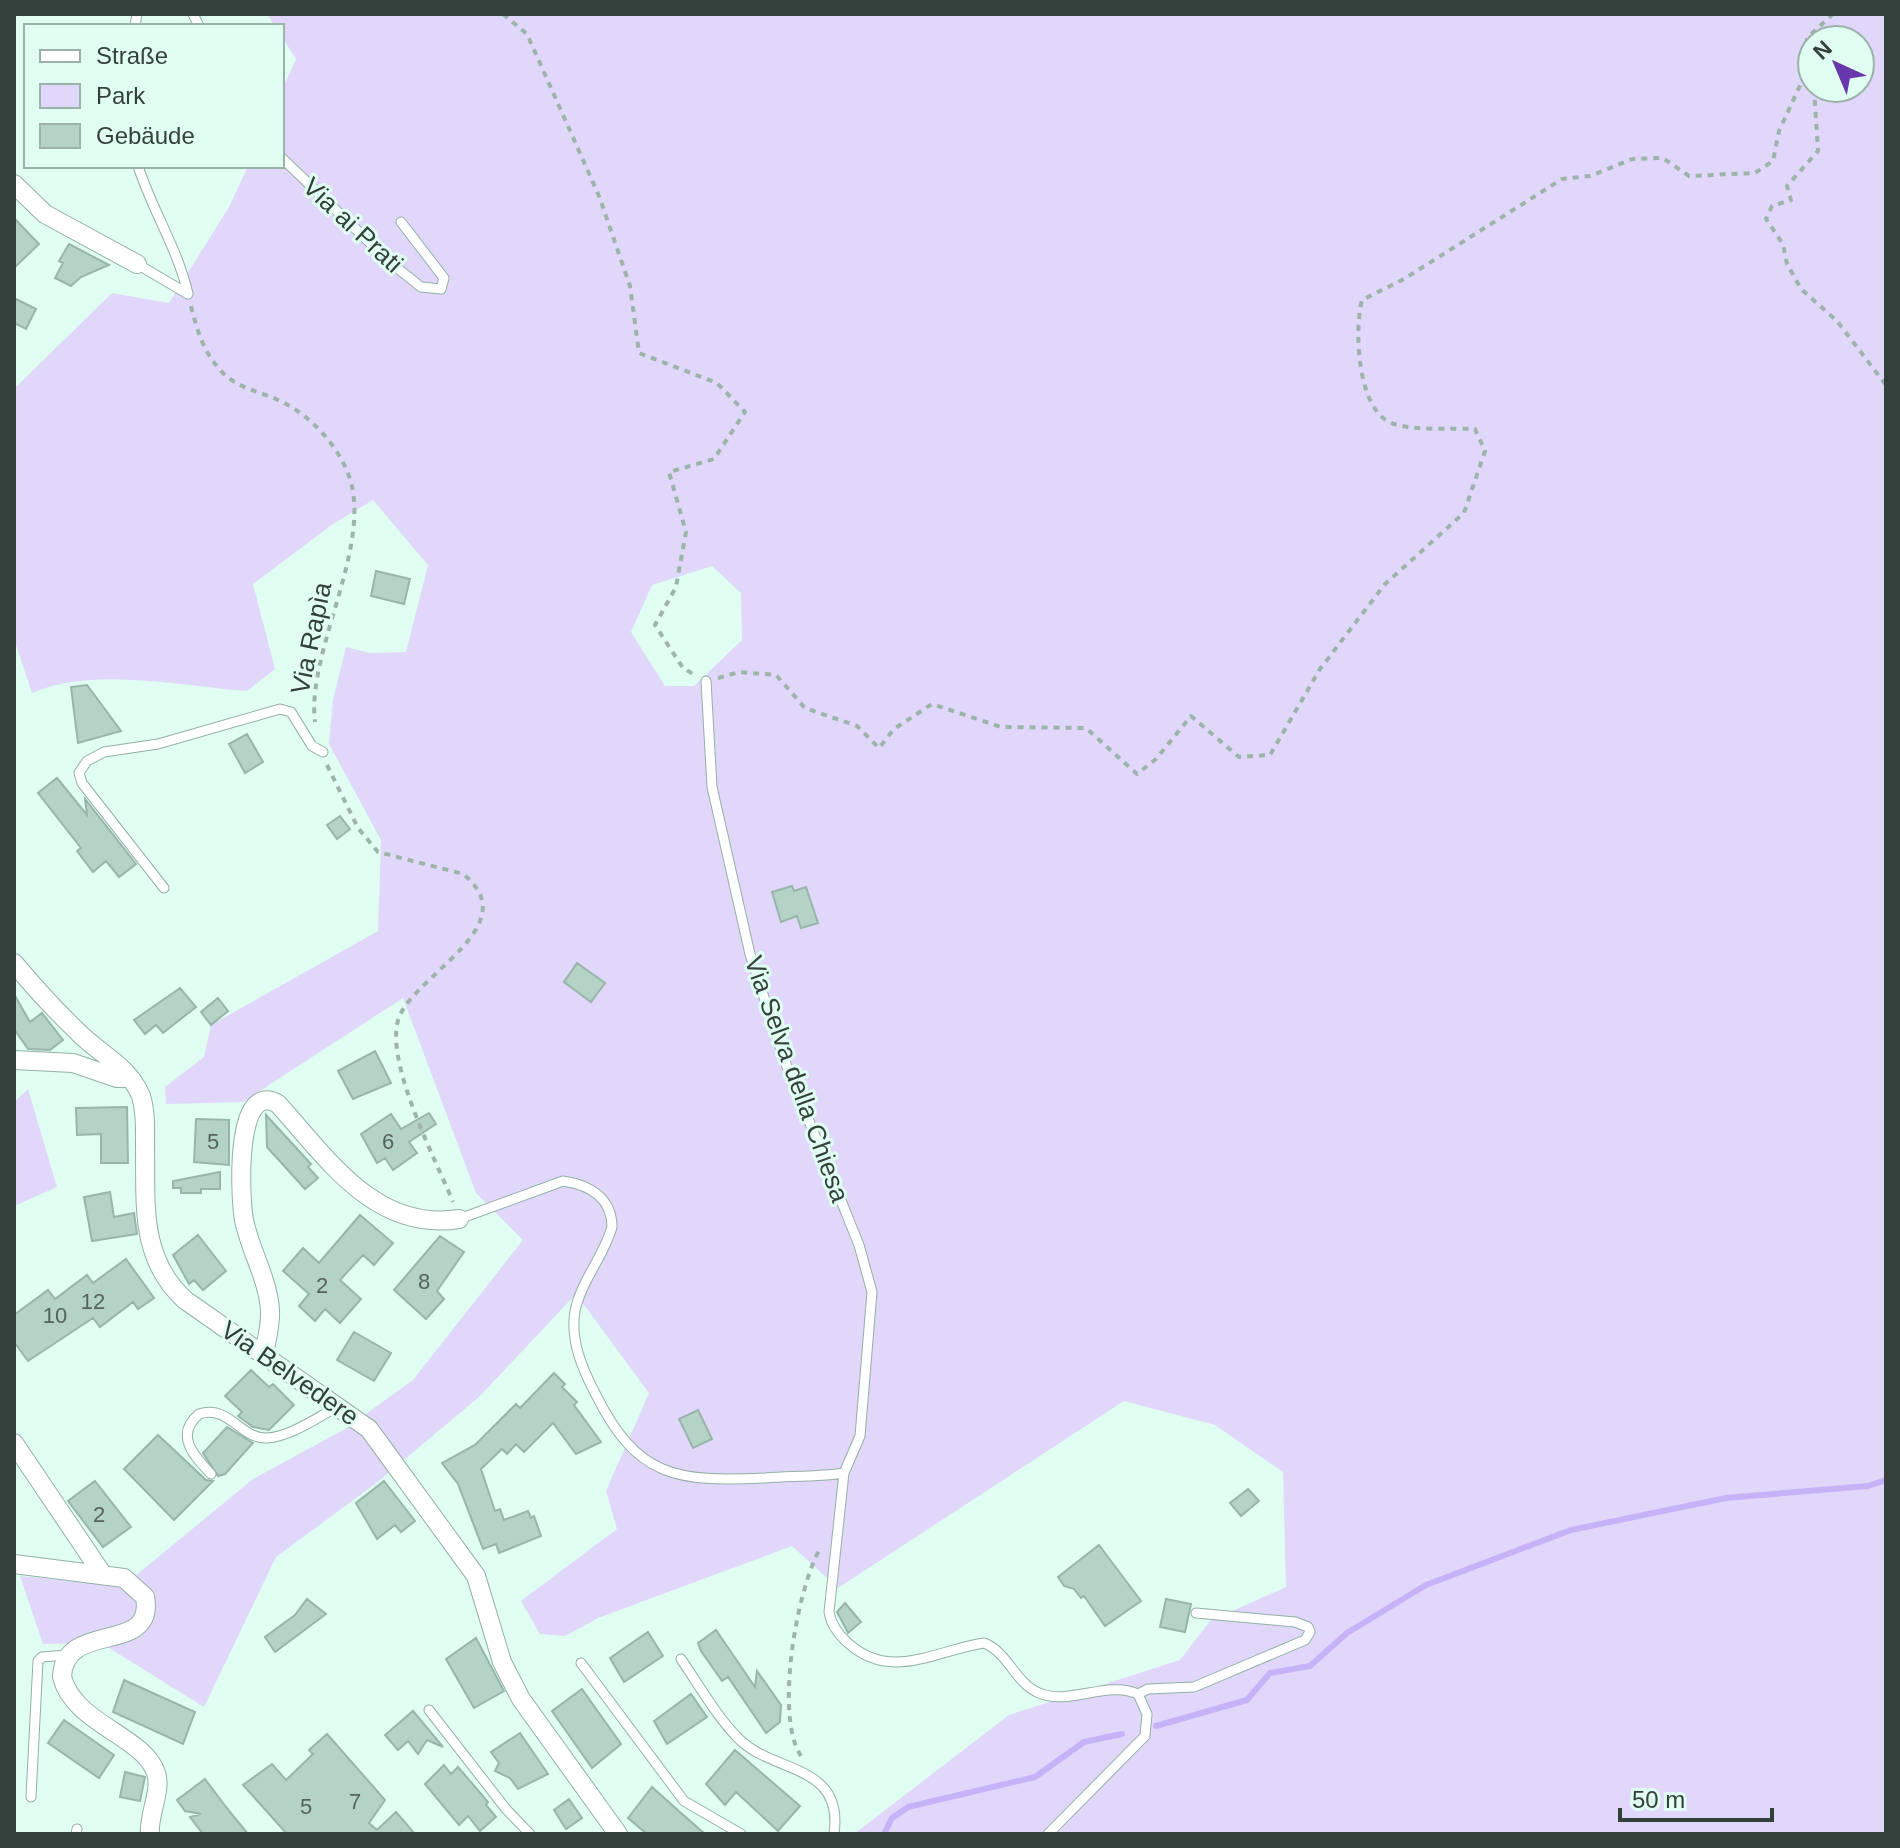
<svg xmlns="http://www.w3.org/2000/svg" width="1900" height="1848" viewBox="0 0 1900 1848" font-family="Helvetica,sans-serif">
<style>
.green{fill:#e1d7fa;fill-rule:evenodd}
.lines{fill:none;stroke-linecap:round;stroke-linejoin:round}
.stream{stroke:#c7b2f8;stroke-width:6}
.building{fill:#b4d2c6;stroke:#98b5a9;stroke-width:2}
.service-casing{stroke:#93b0a4;stroke-width:11}
.minor-casing{stroke:#93b0a4;stroke-width:20}
.path{stroke:#9db4aa;stroke-width:4;stroke-dasharray:6 6;stroke-linecap:butt}
.service{stroke:#fff;stroke-width:9}
.minor{stroke:#fff;stroke-width:18}
.labels{text-anchor:middle;dominant-baseline:central;stroke-width:6;stroke-linejoin:round;paint-order:stroke}
.number-label{font-size:22px;fill:#54645e}
.street-label{font-size:26px;fill:#34403b;stroke:#e0fef2}
</style>
<rect width="100%" height="100%" fill="#e0fef2"/>
<path class="green" d="M267,14H1886V1834H854L1009,1715L1180,1660L1210,1621L1286,1587L1283,1472L1215,1425L1124,1401L838,1588L792,1546L598,1618L565,1636L540,1634L521,1601L617,1529L606,1491L649,1393L576,1294L479,1397L375,1484L276,1557L204,1707L101,1643L43,1644L20,1576L123,1586L253,1479L345,1429L413,1380L523,1240L476,1193L403,998L243,1102L166,1104L165,1087L204,1057L211,1025L378,931L381,840L329,744L333,700L346,647L369,653L406,652L428,565L373,500L333,524L253,584L275,669L247,691C182,686 93,666 32,693L14,639V389L112,293L169,303L229,207L248,166H282V90L296,59L282,37V26H275ZM1812,40H1860V88H1812ZM712,566L741,593L742,640L694,686H665L631,632L652,585Z
M28,1089L57,1187L14,1206V1102Z"/>
<g class="lines">
<path class="stream" d="M1156,1726L1247,1700L1270,1673L1310,1666L1347,1633L1426,1585L1571,1530L1726,1498L1868,1486L1886,1480
M884,1834L892,1818L908,1807L1035,1777L1084,1742L1122,1734"/>
</g>
<path class="building" d="M14,218L39,244L14,268Z
M69,244L109,265L81,277L71,286L55,278L63,263L59,261Z
M14,298L36,309L26,329L14,323Z
M376,571L410,579L404,604L371,596Z
M87,685L121,731L78,743L71,687Z
M247,734L263,762L245,773L229,744Z
M57,778L87,815L85,799L136,864L119,877L106,861L93,872L77,851L81,848L38,793Z
M340,816L350,829L337,839L327,825Z
M792,886L794,891L806,887L818,923L801,928L797,916L781,922L772,892Z
M577,963L605,983L591,1002L564,982Z
M180,988L196,1007L163,1033L156,1025L145,1034L134,1020Z
M14,994L30,1022L42,1013L63,1040L50,1050L28,1049L14,1029Z
M218,998L228,1011L211,1025L201,1012Z
M375,1051L391,1083L353,1099L338,1071Z
M127,1107L128,1163H101V1134L77,1135L76,1108Z
M429,1113L436,1124L409,1142L417,1153L393,1170L385,1158L377,1163L361,1134L391,1114L401,1129Z
M266,1115L311,1164L308,1167L318,1178L305,1189L267,1147Z
M196,1119L229,1120V1165L194,1162Z
M220,1172V1189H201V1193H181V1188H173V1181Z
M110,1192L114,1217L134,1213L137,1234L92,1241L84,1197Z
M360,1215L393,1243L374,1265L363,1255L340,1280L361,1299L340,1323L325,1309L315,1321L299,1306L309,1294L283,1271L303,1248L319,1263Z
M198,1235L226,1271L203,1290L194,1280L189,1284L173,1255Z
M440,1236L464,1252L437,1291L444,1299L426,1319L394,1290Z
M126,1259L154,1298L138,1309L133,1302L100,1327L93,1318L28,1361L14,1342V1315L48,1290L55,1299L87,1275L93,1283Z
M354,1332L391,1353L374,1381L337,1360Z
M251,1370L269,1387L273,1384L294,1405L269,1430L253,1427L238,1416L242,1412L225,1396Z
M554,1373L565,1384L562,1387L577,1402L574,1405L601,1442L576,1454L553,1423L524,1452L516,1444L507,1454L502,1449L481,1469L495,1511L500,1509L504,1520L528,1511L531,1518L534,1516L541,1536L499,1553L496,1544L483,1549L458,1484L442,1463L475,1445L516,1404L520,1408Z
M698,1410L712,1439L693,1448L679,1419Z
M227,1427L253,1443L225,1474L218,1476L203,1453Z
M158,1435L206,1480L213,1481L174,1520L124,1469Z
M95,1481L131,1527L103,1547L68,1501Z
M384,1481L415,1521L401,1532L395,1525L377,1539L356,1503Z
M1248,1489L1259,1501L1241,1516L1230,1503Z
M1099,1545L1141,1601L1105,1626L1084,1596L1081,1598L1074,1589L1064,1586L1058,1577Z
M307,1599L326,1614L275,1652L265,1637L295,1615Z
M1166,1599L1191,1604L1185,1632L1160,1627Z
M845,1603L861,1622L848,1633L837,1612Z
M716,1630L755,1687L757,1671L781,1705L780,1722L766,1733L728,1677L722,1681L701,1651L698,1643Z
M648,1632L663,1656L624,1682L610,1658Z
M476,1638L504,1691L474,1708L446,1659Z
M124,1680L195,1712L183,1744L113,1712Z
M582,1689L621,1744L592,1768L552,1711Z
M691,1694L707,1717L667,1744L654,1721Z
M413,1711L443,1747L427,1740L418,1754L408,1741L398,1750L385,1735Z
M64,1720L114,1755L99,1778L48,1743Z
M520,1733L548,1774L518,1789L510,1778L495,1771L499,1763L491,1752Z
M327,1734L385,1800L369,1823L377,1830L396,1812L415,1834H287L243,1785L272,1764L286,1780L313,1754L309,1750Z
M735,1750L800,1806L778,1831L736,1792L725,1805L706,1784Z
M444,1765L451,1774L458,1767L488,1802L486,1805L496,1817L480,1831L468,1816L459,1825L425,1784Z
M125,1772L145,1777L140,1801L120,1797Z
M205,1779L226,1807L248,1834H203L190,1817L201,1814L185,1811L177,1800Z
M652,1787L681,1813L705,1834H647L628,1818Z
M569,1799L582,1818L566,1829L554,1810Z"/>
<g class="lines">
<g class="service-casing">
<path id="service" d="M193,14L199,26
M135,26L137,14
M282,158L391,263L421,287L441,289L444,278L401,222
M138,166C152,210 178,249 188,294
M137,264L188,294
M706,681L712,787L750,954L784,1059L859,1245L872,1292L860,1436L844,1473
M164,888L82,783L79,773L87,761L104,752L158,744L280,709L291,712L312,746L323,752
M459,1219L563,1181C590,1185 612,1198 612,1227C604,1256 581,1281 575,1311C570,1340 582,1368 595,1393C637,1478 676,1482 765,1478C791,1476 817,1477 844,1473L829,1612C831,1625 838,1634 848,1643C891,1682 936,1650 984,1643C1008,1652 1015,1683 1039,1693C1069,1706 1107,1680 1138,1694L1147,1714L1145,1736L1048,1834
M211,1474C194,1456 174,1435 199,1414C229,1404 240,1439 267,1438C290,1437 318,1417 337,1407
M681,1659C699,1685 716,1716 739,1739C774,1774 844,1763 834,1834
M581,1663L684,1801L741,1834
M1138,1694L1148,1689L1194,1687L1305,1640L1310,1632L1308,1627L1295,1622L1196,1613
M429,1710L506,1809L530,1834
M31,1797L38,1661L42,1657L67,1655
M76,1834L77,1829"/>
</g>
<g class="minor-casing">
<path id="minor" d="M14,184L45,214L137,264
M14,963C34,987 55,1010 77,1031C99,1054 128,1065 141,1096C146,1112 145,1129 145,1145C146,1203 139,1258 185,1300L369,1429L476,1576L502,1662L521,1699L618,1834
M14,1060L73,1063L117,1078H130
M264,1353C267,1339 271,1324 270,1310C268,1279 250,1250 244,1220C240,1198 234,1078 278,1104C327,1158 375,1232 459,1219
M14,1443L103,1575
M14,1564L124,1578L145,1597C156,1656 64,1619 62,1677C74,1724 144,1736 156,1773C162,1791 148,1815 150,1834"/>
</g>
<path class="path" d="M503,14L527,34L599,196L630,286L639,353L717,383L745,412L714,459L669,472L686,532L676,587L655,625L683,668L695,675
M1805,60L1812,74
M1814,88L1818,151L1787,186L1791,200L1772,206L1766,219L1783,244L1787,264L1801,289L1837,321L1886,385
M191,306C197,331 204,353 222,372C236,387 257,391 276,399C306,412 334,440 347,471C377,540 306,649 315,722
M718,678L739,672L776,675L805,708L857,726L879,748L894,729L932,704L1001,727L1086,728L1137,774L1156,759L1191,716L1239,757L1270,755L1320,669L1385,584L1464,513L1485,451L1475,429C1450,428 1418,431 1394,424C1357,413 1354,330 1362,300L1404,279L1562,179L1590,176L1632,159L1663,158L1689,176L1755,173L1773,161L1779,131L1804,77L1807,38L1833,14
M327,765L358,828L378,852L463,874C526,924 420,972 400,1015C381,1056 436,1160 453,1202
M801,1756C774,1716 797,1587 821,1547
M972,1834H1030"/>
<use href="#service" class="service"/>
<use href="#minor" class="minor"/>
</g>
<g class="labels">
<g class="number-label">
<text x="213" y="1141">5</text>
<text x="388" y="1141">6</text>
<text x="424" y="1281">8</text>
<text x="322" y="1285">2</text>
<text x="93" y="1301">12</text>
<text x="55" y="1315">10</text>
<text x="99" y="1514">2</text>
<text x="355" y="1801">7</text>
<text x="306" y="1806">5</text>
</g>
<g class="street-label">
<text transform="translate(353 225) rotate(43)">Via ai Prati</text>
<text transform="translate(311 638) rotate(-78)">Via Rapìa</text>
<text transform="translate(797 1079) rotate(70)">Via Selva della Chiesa</text>
<text transform="translate(290 1373) rotate(35)">Via Belvedere</text>
</g>
</g>
<rect width="1900" height="1848" fill="none" stroke="#34403b" stroke-width="32"/>
<rect x="24" y="24" width="260" height="144" fill="#e0fef2" stroke="#9bb2a9" stroke-width="2"/>
<rect x="40" y="50" width="40" height="12" fill="#ffffff" stroke="#9bb2a9" stroke-width="2"/>
<text x="96" y="64" font-size="24" fill="#34403b">Straße</text>
<rect x="40" y="84" width="40" height="24" fill="#e1d7fa" stroke="#9bb2a9" stroke-width="2"/>
<text x="96" y="104" font-size="24" fill="#34403b">Park</text>
<rect x="40" y="124" width="40" height="24" fill="#b4d2c6" stroke="#9bb2a9" stroke-width="2"/>
<text x="96" y="144" font-size="24" fill="#34403b">Gebäude</text>
<g transform="translate(1836 64) rotate(316)"><circle r="38" fill="#e0fef2" stroke="#9bb2a9" stroke-width="2"/>
<path d="M0-6L14 30L0 20L-14 30Z" fill="#6836ad"/>
<text y="-12" font-size="22" font-weight="bold" text-anchor="middle" fill="#34403b">N</text>
</g>
<path d="M1620 1808v12h152v-12" fill="none" stroke="#34403b" stroke-width="4"/>
<text x="1632" y="1808" font-size="24" fill="#34403b" stroke="#e0fef2" stroke-width="6" paint-order="stroke">50 m</text>
</svg>
